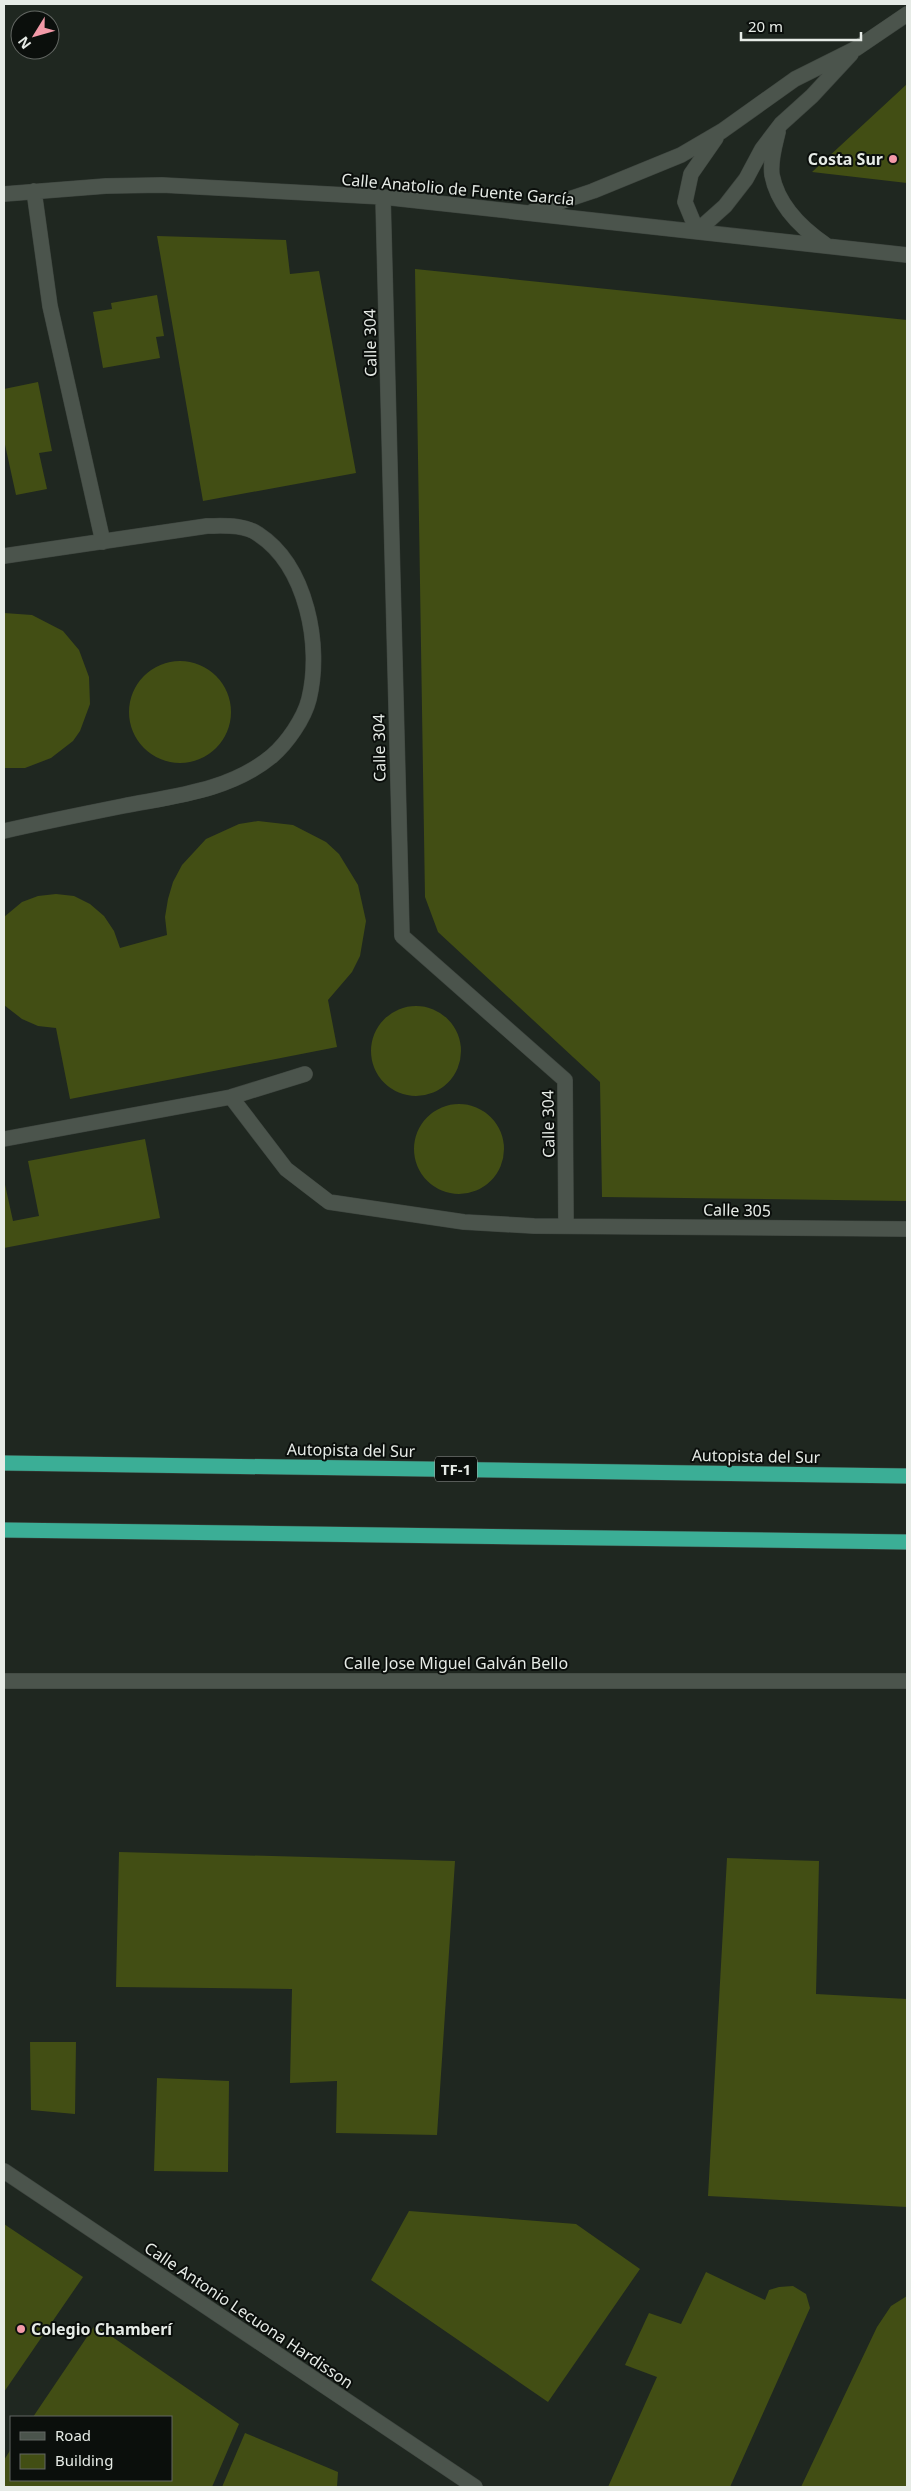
<svg xmlns="http://www.w3.org/2000/svg" width="911" height="2491" viewBox="0 0 911 2491" font-family="'Noto Sans',sans-serif">
<style>
.building{fill:#424e14}
.lines{fill:none;stroke-linecap:round;stroke-linejoin:round}
.minor-casing{stroke:#3e453f;stroke-width:16}
.highway-casing{stroke:#3e453f;stroke-width:16}
.minor{stroke:#4b544c;stroke-width:15}
.highway{stroke:#3bae96;stroke-width:15}
.poi-dot{fill:#f39aa8;stroke:#0b0f0c;stroke-width:2}
.labels{text-anchor:middle;dominant-baseline:central;stroke-width:4;stroke-linejoin:round;paint-order:stroke}
.shield{fill:#0b0f0c;stroke:#a4a9a5;stroke-width:1}
.shield-label{font-size:15px;font-weight:bold;fill:#e6ebe6}
.poi-label{font-size:16px;font-weight:bold;fill:#e6ebe6;stroke:#0b0f0c;text-anchor:end}
.street-label{font-size:16px;fill:#e6ebe6;stroke:#0b0f0c}
</style>
<rect width="100%" height="100%" fill="#1f2720"/>
<path class="building" d="M907,84V183L812,172Z
M157,236L286,240L290,274L319,271L356,473L203,501Z
M415,269L907,320V1201L602,1197L600,1082L438,932L425,897Z
M157,295L164,336L156,337L160,358L103,368L93,312L112,309L111,303Z
M38,382L52,451L39,453L47,489L16,495L4,440V389Z
M4,613L32,615L63,631L79,650L89,677L90,704L80,731L73,741L51,758L25,768H4Z
M129 712a51 51 0 1 1 102 0a51 51 0 1 1-102 0Z
M258,821L293,825L326,842L339,854L358,885L366,921L360,956L352,972L328,1000L337,1047L70,1099L56,1028L38,1026L22,1019L4,1005V917L22,902L38,896L56,894L74,896L90,904L104,916L114,931L120,948L167,935L165,917L168,899L173,882L182,865L206,839L239,824Z
M371 1051a45 45 0 1 1 90 0a45 45 0 1 1-90 0Z
M414 1149a45 45 0 1 1 90 0a45 45 0 1 1-90 0Z
M145,1139L160,1218L4,1248V1180L13,1221L39,1216L28,1161Z
M119,1852L455,1861L437,2135L336,2133L337,2081L290,2083L292,1989L116,1987Z
M727,1858L819,1861L816,1994L907,1999V2207L708,2196Z
M30,2042H76L75,2114L31,2110Z
M157,2078L229,2081L228,2172L154,2171Z
M409,2211L576,2224L640,2269L548,2402L371,2280Z
M4,2224L83,2277L4,2392Z
M706,2272L765,2300L769,2290L779,2287L793,2286L806,2294L810,2308L730,2487H608L657,2377L625,2365L649,2313L681,2324Z
M907,2296V2487H801L877,2327L891,2306Z
M95,2325L239,2424L212,2487H4V2460L11,2449V2480H171V2417H33Z
M245,2433L338,2472L337,2487H222Z"/>
<g class="lines">
<g class="minor-casing">
<path id="minor" d="M778,132C775,145 770,160 772,175C778,206 801,228 826,245
M34,191L50,306L103,542
M4,194L106,186L162,185L383,197L907,255
M383,197L402,936L565,1080L566,1225
M533,211L593,191L681,155L722,131L795,79L857,48L907,14
M697,231L725,206L746,179L762,149L781,124L812,96L851,54
M697,231L685,202L691,174L716,138
M4,556L207,526C223,526 244,524 258,534C307,566 322,646 309,699C304,719 287,743 272,756C230,791 174,796 123,806C83,814 43,822 4,831
M231,1097L286,1169L329,1202L464,1222L534,1226L907,1229
M4,1139L231,1097L305,1074
M4,1681H907
M4,2171L475,2487"/>
</g>
<g class="highway-casing">
<path id="highway" d="M4,1463L907,1476
M4,1530L907,1542"/>
</g>
<use href="#minor" class="minor"/>
<use href="#highway" class="highway"/>
</g>
<g class="poi-dot">
<circle cx="893" cy="159" r="5"/>
<circle cx="21" cy="2329" r="5"/>
</g>
<g class="labels">
<rect class="shield" x="435" y="1456.5" width="42" height="25" rx="4"/>
<g class="shield-label">
<text x="456" y="1469">TF-1</text>
</g>
<g class="poi-label">
<text x="883" y="159">Costa Sur</text>
<text x="31" y="2329" text-anchor="start">Colegio Chamberí</text>
</g>
<g class="street-label">
<text transform="translate(458 189) rotate(5)">Calle Anatolio de Fuente García</text>
<text transform="translate(370 343) rotate(-91)">Calle 304</text>
<text transform="translate(379 748) rotate(-91)">Calle 304</text>
<text transform="translate(548 1124) rotate(-91)">Calle 304</text>
<text transform="translate(737 1210) rotate(1)">Calle 305</text>
<text transform="translate(351 1450) rotate(1)">Autopista del Sur</text>
<text transform="translate(756 1456) rotate(1)">Autopista del Sur</text>
<text x="456" y="1663">Calle Jose Miguel Galván Bello</text>
<text transform="translate(249 2315) rotate(34)">Calle Antonio Lecuona Hardisson</text>
</g>
</g>
<rect width="911" height="2491" fill="none" stroke="#e6ebe6" stroke-width="10"/>
<rect x="10" y="2416" width="162" height="65" fill="#0b0f0c" stroke="#636763"/>
<rect x="20" y="2432" width="25" height="8" fill="#4b544c" stroke="#636763"/>
<text x="55" y="2441" font-size="15" fill="#e6ebe6">Road</text>
<rect x="20" y="2454" width="25" height="15" fill="#424e14" stroke="#636763"/>
<text x="55" y="2466" font-size="15" fill="#e6ebe6">Building</text>
<g transform="translate(35 35) rotate(233)"><circle r="24" fill="#0b0f0c" stroke="#636763"/>
<path d="M0-4L9 19L0 12L-9 19Z" fill="#f39aa8"/>
<text y="-8" font-size="14" font-weight="bold" text-anchor="middle" fill="#e6ebe6">N</text>
</g>
<path d="M741 32v8h120v-8" fill="none" stroke="#e6ebe6" stroke-width="2.5"/>
<text x="748" y="32" font-size="15" fill="#e6ebe6" stroke="#0b0f0c" stroke-width="4" paint-order="stroke">20 m</text>
</svg>
